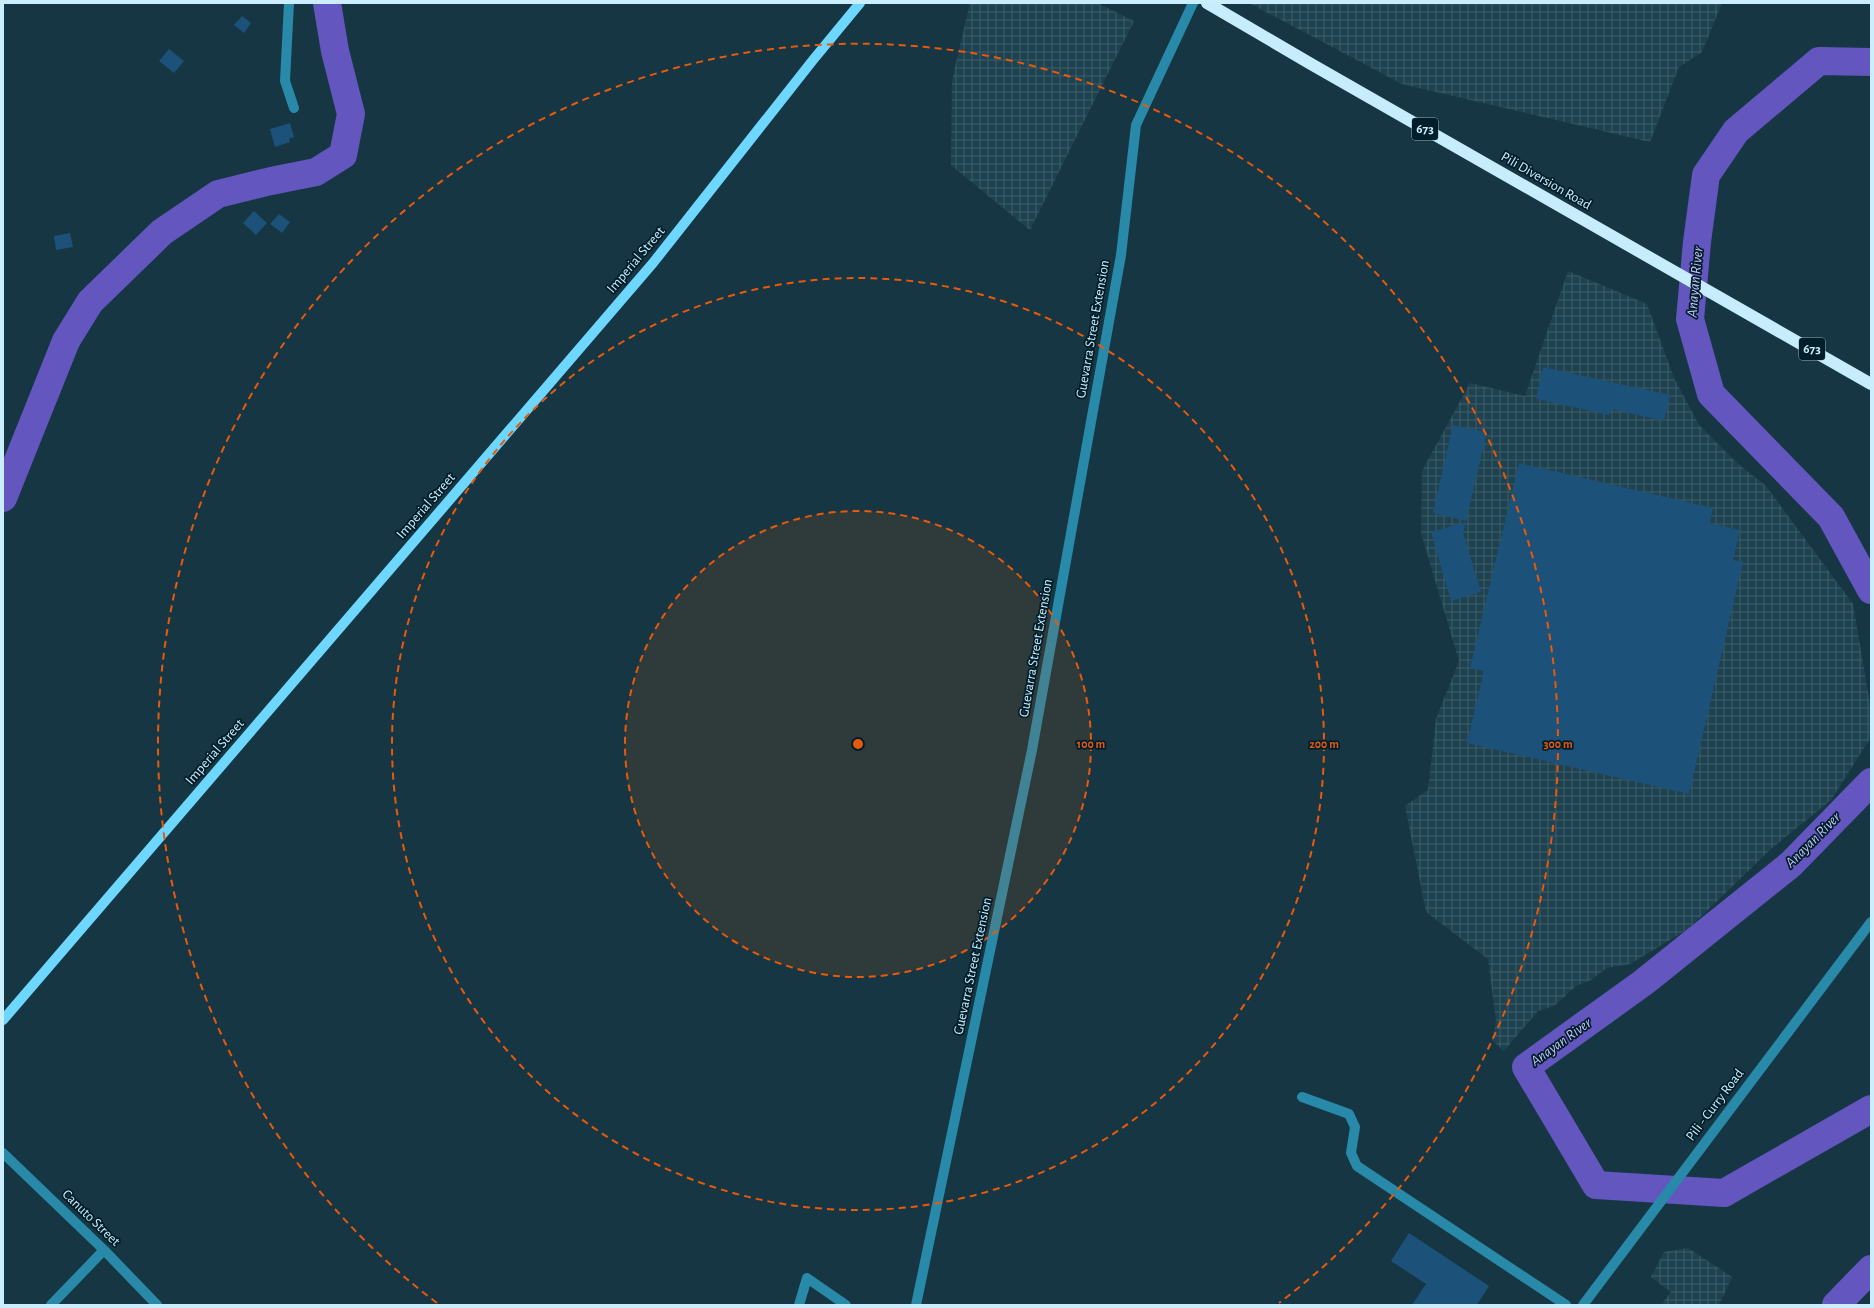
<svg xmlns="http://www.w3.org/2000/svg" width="1874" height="1308" viewBox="0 0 1874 1308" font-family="'Alegreya Sans',sans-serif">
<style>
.industrial{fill:url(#industrial-grid)}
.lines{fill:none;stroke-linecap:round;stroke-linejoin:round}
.river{stroke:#6356bf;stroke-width:28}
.building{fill:#1c5179}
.minor{stroke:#2889a9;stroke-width:10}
.major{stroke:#6ed7ff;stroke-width:10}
.highway{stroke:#c7ecfc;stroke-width:12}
.ring{fill:none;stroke:#e8590c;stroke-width:2;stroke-dasharray:7 5}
.labels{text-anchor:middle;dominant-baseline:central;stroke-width:3.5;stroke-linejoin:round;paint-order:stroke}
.shield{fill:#001e29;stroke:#8db0be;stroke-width:1}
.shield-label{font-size:13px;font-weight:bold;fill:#caeefe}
.street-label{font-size:14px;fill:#caeefe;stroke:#001e29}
.water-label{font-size:15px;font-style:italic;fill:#c1c1f7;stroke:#001e29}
.centre{fill:#e8590c;stroke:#001e29;stroke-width:2}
.ring-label{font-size:12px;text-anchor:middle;font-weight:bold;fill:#e8590c;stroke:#001e29;stroke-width:3.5;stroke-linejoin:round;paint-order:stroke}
</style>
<defs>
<pattern id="industrial-grid" width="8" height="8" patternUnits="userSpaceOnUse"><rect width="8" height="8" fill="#1e4250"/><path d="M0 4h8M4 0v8" fill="none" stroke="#3d5e6a"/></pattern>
</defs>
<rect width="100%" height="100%" fill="#163643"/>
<path class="industrial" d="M970,3H1097L1134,21L1030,230L951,165L952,80Z
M1249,3H1722L1702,52L1679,67L1650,142L1402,84Z
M1568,271L1647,304L1674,378L1699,425L1737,463L1766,486L1853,604L1871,710V737L1831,800L1771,849L1688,929L1630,964L1607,968L1591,980L1576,986L1554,1006L1538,1011L1504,1051L1492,1040L1496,1022L1488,959L1426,912L1405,806L1428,790L1436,719L1459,661L1421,533L1422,471L1470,383L1525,396Z
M1688,1248L1732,1277L1719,1305H1661L1671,1292L1651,1277L1664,1252Z"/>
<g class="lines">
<path class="river" d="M1871,62L1819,61L1736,131L1706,175L1697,242L1690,319L1711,394L1831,517L1871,590
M3,498L66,341L90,302L162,232L218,194L271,181L316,172L343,155L351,114L335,51L327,3
M1871,782L1791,864L1644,982L1526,1067L1596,1185L1724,1193L1871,1109
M1836,1305L1871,1269"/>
</g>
<path class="building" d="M242,16L251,23L244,33L234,25Z
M169,49L184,61L174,73L159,61Z
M290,123L294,137L289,139L290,142L275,147L270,129Z
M254,211L267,223L256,235L243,223Z
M279,214L290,222L282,233L270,224Z
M70,233L73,247L56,250L54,236Z
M1543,367L1670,395L1664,421L1611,409L1609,415L1536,399Z
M1453,425L1487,432L1466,521L1433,513Z
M1519,463L1713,508L1710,523L1740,530L1733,560L1743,562L1689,794L1467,743L1484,671L1470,668Z
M1466,522L1463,533L1481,592L1451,601L1431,532Z
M1409,1233L1489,1286L1477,1305H1412L1426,1284L1391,1261Z"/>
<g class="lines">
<path class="minor" d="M289,3L285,81L294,108
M1302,1097L1349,1114L1355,1127L1351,1153L1357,1166L1566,1305
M3,1153L104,1250L157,1305
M51,1305L104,1250
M799,1305L807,1278L846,1305
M916,1305L1032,750L1121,255L1136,125L1193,3
M1583,1305L1871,922"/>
<path class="major" d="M3,1020L653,263L813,60L860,3"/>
<path class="highway" d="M1207,3L1311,64L1871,384"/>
</g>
<circle cx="858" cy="744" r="233" fill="#e8590c" fill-opacity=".12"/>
<g class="ring">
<circle cx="858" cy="744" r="233"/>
<circle cx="858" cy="744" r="466"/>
<path d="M437 1303A700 700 0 1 1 1279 1303"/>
</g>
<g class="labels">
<g class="shield">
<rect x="1412" y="118" width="26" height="22" rx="3"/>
<rect x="1799" y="338" width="26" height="22" rx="3"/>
</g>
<g class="shield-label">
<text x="1425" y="129">673</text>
<text x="1812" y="349">673</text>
</g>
<g class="street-label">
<text transform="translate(1546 181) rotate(30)">Pili Diversion Road</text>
<text transform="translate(636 260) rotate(-50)">Imperial Street</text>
<text transform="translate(1093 329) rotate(-80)">Guevarra Street Extension</text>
<text transform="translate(426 506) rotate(-49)">Imperial Street</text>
<text transform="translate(1036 648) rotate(-80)">Guevarra Street Extension</text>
<text transform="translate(215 752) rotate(-49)">Imperial Street</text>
<text transform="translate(973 966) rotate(-78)">Guevarra Street Extension</text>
<text transform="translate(1715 1105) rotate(-53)">Pili - Curry Road</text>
<text transform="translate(91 1218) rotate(44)">Canuto Street</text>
</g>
<g class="water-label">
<text transform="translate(1695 282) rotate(-85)">Anayan River</text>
<text transform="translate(1813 840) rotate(-45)">Anayan River</text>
<text transform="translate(1561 1042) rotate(-36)">Anayan River</text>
</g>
</g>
<circle cx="858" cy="744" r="6" class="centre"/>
<g class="ring-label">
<text x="1091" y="748">100 m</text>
<text x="1324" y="748">200 m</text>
<text x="1558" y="748">300 m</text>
</g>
<rect width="1874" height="1308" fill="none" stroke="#caeefe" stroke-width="8"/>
</svg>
